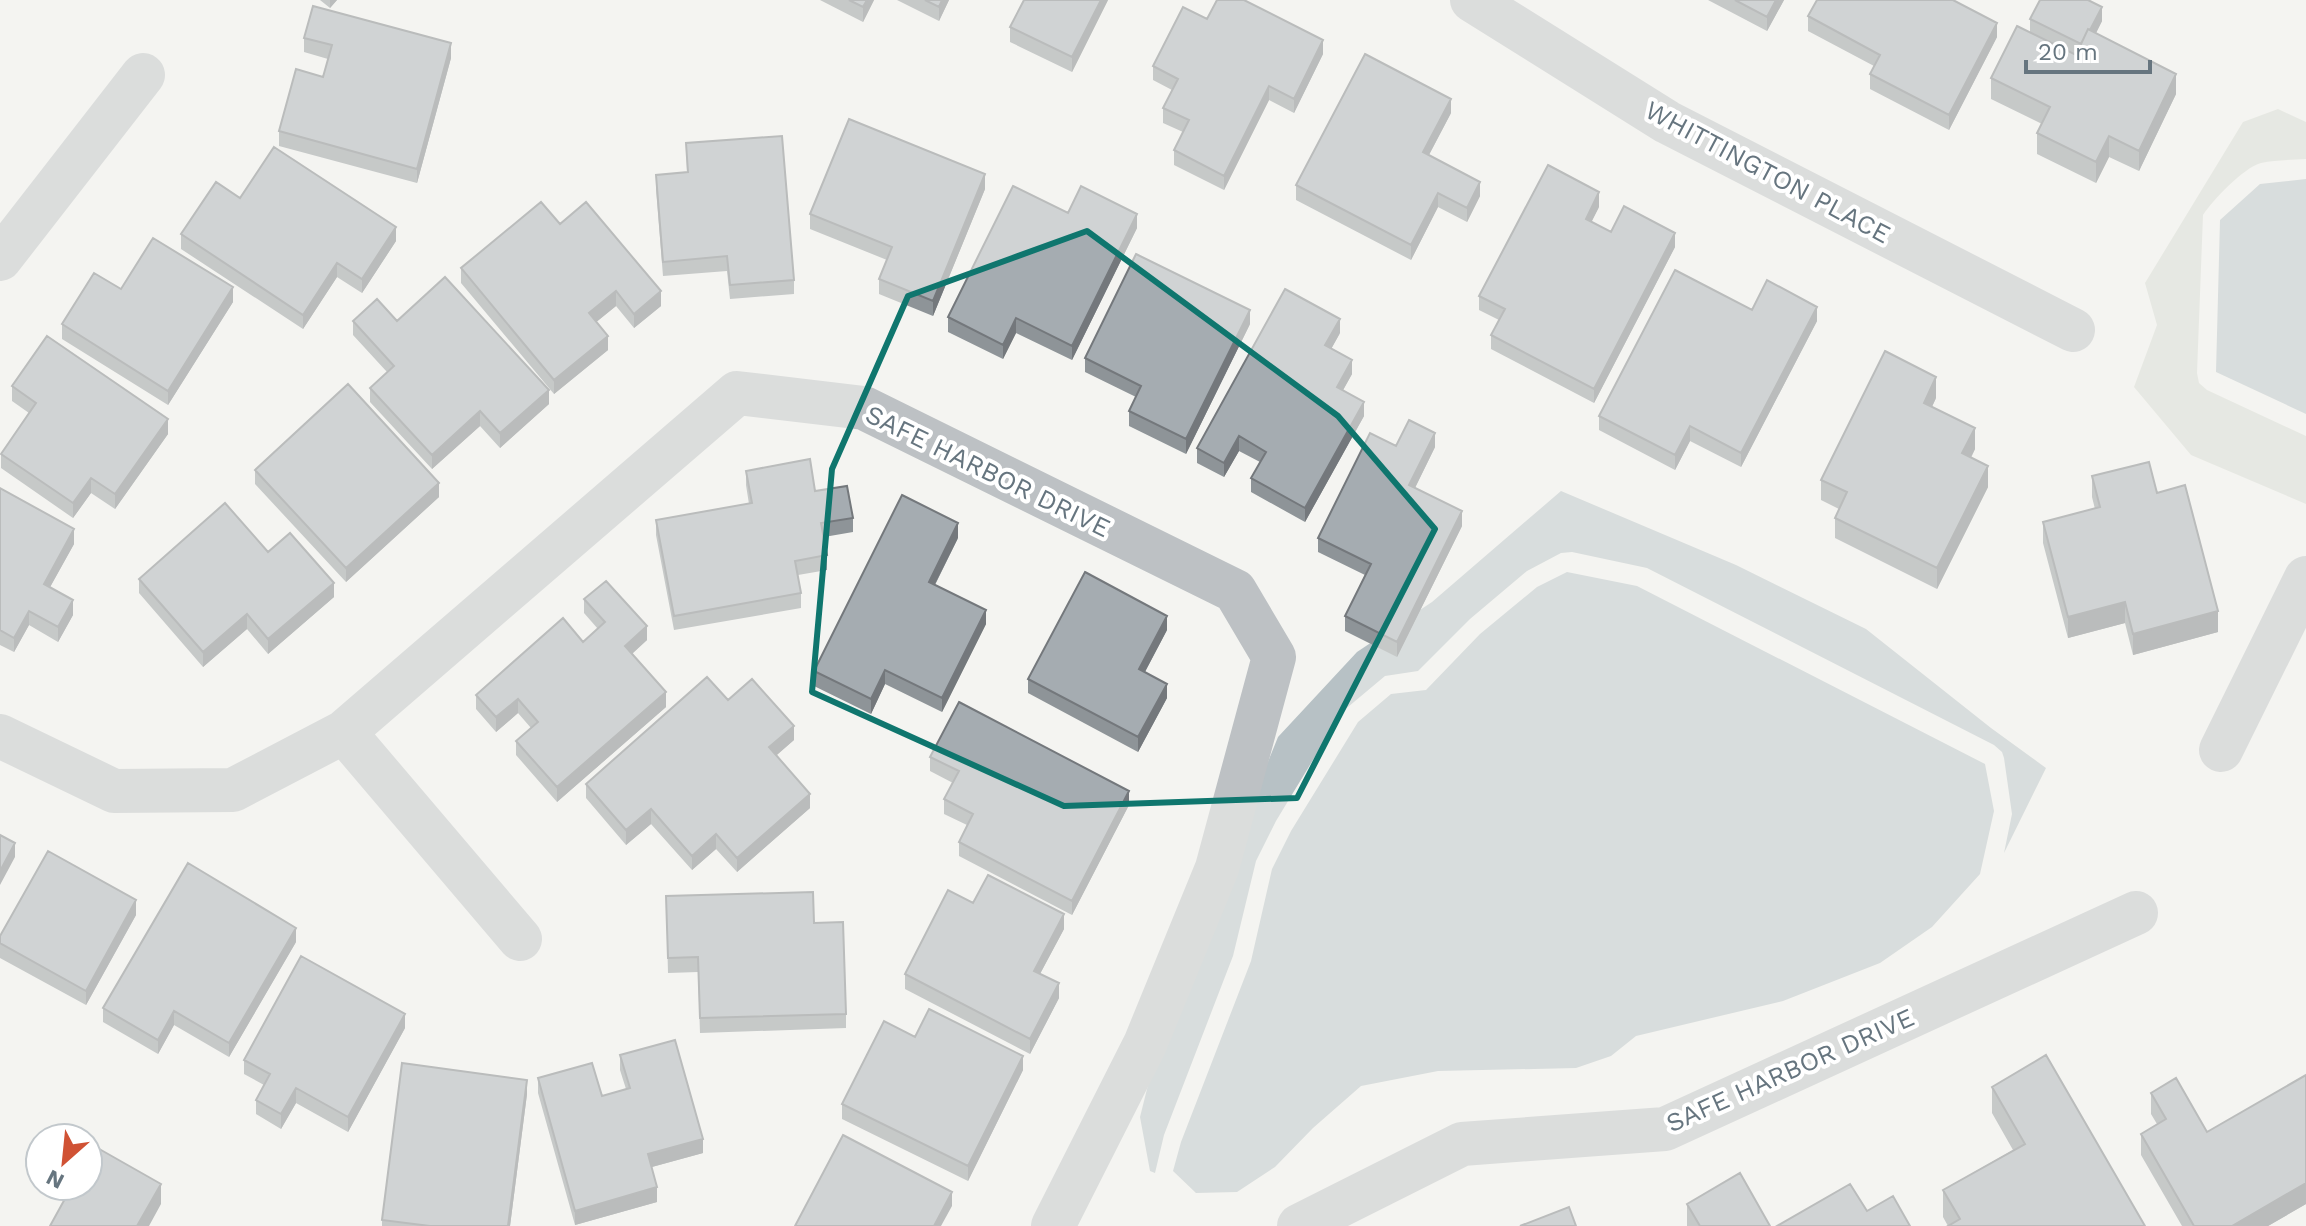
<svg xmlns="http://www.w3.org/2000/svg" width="2306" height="1226" viewBox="0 0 2306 1226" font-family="'Work Sans',sans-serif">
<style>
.green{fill:#d6dad2}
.water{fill:#b7c1c5}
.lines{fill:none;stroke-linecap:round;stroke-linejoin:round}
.minor{stroke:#bdc1c4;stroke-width:44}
.wall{fill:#8e9498}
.shaded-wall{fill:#74787c}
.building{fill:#a5acb1;stroke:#74787c;stroke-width:2}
.marked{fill:none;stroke:#0f766e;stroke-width:6;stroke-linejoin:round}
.labels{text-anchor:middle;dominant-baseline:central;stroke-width:8;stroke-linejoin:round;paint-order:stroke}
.street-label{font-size:26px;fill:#66757f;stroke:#fff}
</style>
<rect width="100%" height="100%" fill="#f4f4f1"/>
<path class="green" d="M2278,109L2306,122V159C2291,160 2275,160 2261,163C2243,168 2213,200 2203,215L2197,373L2199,383L2207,390L2306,436V504L2191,455L2134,387L2157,325L2145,283L2243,122Z"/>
<path class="water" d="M2306,179V414L2216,372L2220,220L2260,184Z
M1561,491L1736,565L1866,629L1991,728L2046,768L2004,853L2012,814L2004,758L2002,752L1994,745L1647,568L1572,552L1561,553L1527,571L1470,619L1418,671L1385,676L1342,712L1276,821L1256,861L1233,956L1164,1135L1155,1173L1150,1171L1140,1117L1165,1017L1278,737L1357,652L1432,602Z
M1567,572L1637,586L1985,764L1994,811L1980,874L1932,927L1880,963L1783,1001L1636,1036L1611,1056L1576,1068L1438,1071L1361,1086L1313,1128L1275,1167L1237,1192L1196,1193L1173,1171L1181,1142L1251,961L1272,869L1291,831L1358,722L1391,694L1426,690L1480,634L1537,587Z"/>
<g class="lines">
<path class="minor" d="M1472,0L1667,122L2073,330
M0,259L143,75
M344,732L520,939
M0,736L114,791L233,790L344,732L737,393L864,408L1235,591L1274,657L1217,868L1145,1044L1053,1226
M2221,750L2306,578
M1299,1226L1462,1144L1665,1129L2136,913"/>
</g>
<path class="wall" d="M320,0H337L330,8Z
M820,0H874L863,22Z
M897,0H949L939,21Z
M1108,0L1072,72L1010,42V27Z
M1708,0H1784L1767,31Z
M1808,16L1997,37L1949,130L1870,89V74L1874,66L1808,31Z
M1207,19L1323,54L1294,113L1269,100L1224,190L1174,165V150L1183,132L1163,123V108L1172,90L1153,80V66Z
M2030,19L2102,21L2096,33L2176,94L2139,171L2109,157L2096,183L2037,154V133L2042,124L1991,99V78L2030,33Z
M304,38L451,58L417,183L279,146V131L323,77L328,59L304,52Z
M1451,113L1429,155L1480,196L1467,222L1438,207L1411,260L1296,200V185Z
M686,143L794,280V294L730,299L727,271L663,276L656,189V175L687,172Z
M985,189L933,316L879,294V279L887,260L810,229V214Z
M240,198L396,241L362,293L337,277L303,329L181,249V234Z
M1599,207L1591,222L1611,232L1675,247L1594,403L1491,349V335L1499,320L1479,310V296Z
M1068,213L1137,228L1072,360L1016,333L1003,359L948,332V317Z
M560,224L661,306L634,328L616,306L596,322L608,350L554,394L461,283V268Z
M121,289L233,302L168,405L62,339V324Z
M1752,310L1817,321L1741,467L1690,441L1675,470L1599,430V416Z
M353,321H397L549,404L500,448L480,426L432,469L370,402V388L387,372L353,335Z
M1250,324L1186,454L1129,426V411L1136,397L1085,372V358Z
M1340,333L1331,349L1352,374L1343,390L1364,416L1305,522L1251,492V478L1260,462L1239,451L1224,477L1197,463V448Z
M12,386L168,434L115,509L91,493L73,518L1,468V454L29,413L12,401Z
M1936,398L1932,407L1975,449L1971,458L1988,487L1937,589L1835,538V518L1839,509L1821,500V480Z
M1396,446L1435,447L1415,488L1462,526L1397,657L1345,631V616L1365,575L1318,552V538Z
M255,470L439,497L346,582L255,484Z
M746,471L815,491L853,518V532L824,537L827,555V570L798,575L801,593V608L674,630L656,535V520L749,504L746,485Z
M2092,476L2157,493L2218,632L2133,655L2125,623L2068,638L2043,543V522L2095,509L2092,497Z
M0,488L74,544L50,587L73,615L58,642L29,625L14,652L0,645Z
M958,538L935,585L986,624L942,712L885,684L871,714L814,686V671Z
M268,552L334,597L268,654L247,629L203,667L139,593V579Z
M584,599L647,640L632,654L666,707L557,802L516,755V741L531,728L518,713L496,732L476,709V695L583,642L598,629L584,613Z
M1167,630L1145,672L1167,698L1138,752L1028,693V679Z
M794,740L776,755L810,808L737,872L716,849L692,870L651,824L626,845L586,798V784Z
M930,757L1129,805L1072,915L959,856V842L967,825L944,814V799L953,783L930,771Z
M666,896L814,923L846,1014V1028L700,1033L698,972L668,973Z
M973,903L1064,929L1040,974L1059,998L1030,1054L905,989V974Z
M136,915L86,1005L0,958V936Z
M296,942L229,1057L174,1025L158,1054L103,1022V1008Z
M405,1028L348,1132L296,1103L281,1129L256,1114V1100L264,1085L244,1074V1060Z
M915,1037L1023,1070L968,1181L842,1119V1104Z
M620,1055L703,1153L652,1167L657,1202L575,1225L538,1093V1078L602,1096L626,1089L620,1070Z
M1992,1087L2145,1226H1948L1943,1217V1190L2013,1150L1992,1113Z
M2151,1093L2207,1132L2306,1204L2268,1226H2182L2141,1155V1134L2157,1124L2151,1114Z
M527,1094L510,1226H382V1220Z
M1687,1204L1770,1226H1687Z"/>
<path class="shaded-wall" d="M330,0H337L330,8Z
M867,0H874L863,22V7Z
M942,0H949L939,21V7Z
M1101,0H1108L1072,72V57Z
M1776,0H1784L1767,31V17Z
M2102,7V21L2083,59V45Z
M1997,23V37L1949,130V115Z
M1323,40V54L1294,113V99Z
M451,43V58L417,183V169Z
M2176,74V94L2139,171V151Z
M1269,86V100L1224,190V176Z
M1451,99V113L1423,166V152Z
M2109,136V157L2096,183V162Z
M985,174V189L933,316V301Z
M1480,182V196L1467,222V208Z
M1599,192V207L1586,233V219Z
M1438,193V207L1411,260V245Z
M1137,214V228L1072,360V346Z
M396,227V241L362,293V279Z
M1675,233V247L1594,403V389Z
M337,263V277L303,329V315Z
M233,287V302L168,405V391Z
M616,291V306L589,328V313Z
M661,291V306L634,328V314Z
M1817,307V321L1741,467V453Z
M1250,310V324L1186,454V439Z
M1016,318V333L1003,359V345Z
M1340,319V333L1325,360V345Z
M608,336V350L554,394V380Z
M1352,360V374L1337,401V387Z
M1936,377V398L1924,423V403Z
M549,390V404L500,448V433Z
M1364,402V416L1305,522V508Z
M480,411V426L432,469V455Z
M168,419V434L115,509V494Z
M1690,426V441L1675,470V455Z
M1975,428V449L1962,474V453Z
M1435,433V447L1409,500V485Z
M1239,436V451L1224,477V463Z
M1988,466V487L1937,589V568Z
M91,478V493L73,518V503Z
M439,483V497L346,582V568Z
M1462,511V526L1397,657V642Z
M958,523V538L929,596V582Z
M74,529V544L44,598V584Z
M334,583V597L268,654V639Z
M73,600V615L58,642V627Z
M2125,602V623L2068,638V617Z
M986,610V624L942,712V698Z
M29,611V625L14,652V638Z
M2218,611V632L2133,655V634Z
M247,614V629L203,667V652Z
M1167,616V630L1139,683V669Z
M647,626V640L625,660V646Z
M885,670V684L871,714V699Z
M1167,684V698L1138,752V737Z
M666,692V707L557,802V787Z
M518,699V713L496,732V717Z
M794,726V740L769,762V747Z
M1129,791V805L1072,915V901Z
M810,794V808L737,872V858Z
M651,809V824L626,845V830Z
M716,834V849L692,870V856Z
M15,843V857L0,885V871Z
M136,900V915L86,1005V991Z
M1064,914V929L1034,985V971Z
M296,928V942L229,1057V1043Z
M1059,983V998L1030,1054V1039Z
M174,1011V1025L158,1054V1040Z
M405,1014V1028L348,1132V1117Z
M1023,1056V1070L968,1181V1166Z
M527,1080V1094L510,1226H508Z
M296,1088V1103L281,1129V1114Z
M703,1139V1153L648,1168V1154Z
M2306,1183V1204L2268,1226H2232Z
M161,1184V1204L149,1226H137Z
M657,1187V1202L575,1225V1211Z
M952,1192V1206L941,1226H934Z"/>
<path class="building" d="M849,0H867L863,7Z
M925,0H942L939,7Z
M1024,0H1101L1072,57L1010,27Z
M1217,0H1244L1323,40L1294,99L1269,86L1224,176L1174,150L1189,120L1163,108L1178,79L1153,66L1183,7L1207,19Z
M1735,0H1776L1767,17Z
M1817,0H1953L1997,23L1949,115L1870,74L1880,55L1808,16Z
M2040,0H2088L2102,7L2090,30L2088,29L2081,44L2030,19Z
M313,6L451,43L417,169L279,131L296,69L323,77L332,45L304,38Z
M2017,26L2076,55L2088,29L2176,74L2139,151L2109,136L2096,162L2037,133L2050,107L1991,78Z
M1365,54L1451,99L1423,152L1480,182L1467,208L1438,193L1411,245L1296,185Z
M849,119L985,174L933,301L879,279L892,247L810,214Z
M782,136L794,280L730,285L727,256L663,262L656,175L688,172L686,143Z
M274,147L396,227L362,279L337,263L303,315L181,234L216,182L240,198Z
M1548,165L1599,192L1586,219L1611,232L1624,206L1675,233L1594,389L1491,335L1505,309L1479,296Z
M1013,186L1068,213L1081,186L1137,214L1072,346L1016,318L1003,345L948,317Z
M541,202L560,224L586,202L661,291L634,314L616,291L589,313L608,336L554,380L461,268Z
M153,238L233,287L168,391L62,324L94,273L121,289Z
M1136,254L1250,310L1186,439L1129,411L1141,386L1085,358Z
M1675,270L1752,310L1767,280L1817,307L1741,453L1690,426L1675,455L1599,416Z
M445,277L549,390L500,433L480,411L432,455L370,388L394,366L353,321L377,299L397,321Z
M1285,289L1340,319L1325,345L1352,360L1337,387L1364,402L1305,508L1251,478L1266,452L1239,436L1224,463L1197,448Z
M47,336L168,419L115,494L91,478L73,503L1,454L36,403L12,386Z
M1885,351L1936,377L1924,403L1975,428L1962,453L1988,466L1937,568L1835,518L1847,492L1821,480Z
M348,384L439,483L346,568L255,470Z
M1409,420L1435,433L1409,485L1462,511L1397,642L1345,616L1371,564L1318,538L1370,433L1396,446Z
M810,459L815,491L847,486L853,518L821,523L827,555L795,561L801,593L674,616L656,520L752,503L746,471Z
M2149,462L2157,493L2185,485L2218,611L2133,634L2125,602L2068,617L2043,522L2100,507L2092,476Z
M0,488L74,529L44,584L73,600L58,627L29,611L14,638L0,630Z
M902,495L958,523L929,582L986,610L942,698L885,670L871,699L814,671Z
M225,503L268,552L290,533L334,583L268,639L247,614L203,652L139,579Z
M1085,572L1167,616L1139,669L1167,684L1138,737L1028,679Z
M606,581L647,626L625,646L666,692L557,787L516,741L538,722L518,699L496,717L476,695L563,618L583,642L605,622L584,599Z
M707,677L728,700L752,679L794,726L769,747L810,794L737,858L716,834L692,856L651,809L626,830L586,784Z
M959,702L1129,791L1072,901L959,842L973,814L944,799L959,771L930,757Z
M0,835L15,843L0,871Z
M48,851L136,900L86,991L0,943V936Z
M188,863L296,928L229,1043L174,1011L158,1040L103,1008Z
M988,875L1064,914L1034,971L1059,983L1030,1039L905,974L948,890L973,903Z
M813,892L814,923L843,922L846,1014L700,1018L698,957L668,958L666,896Z
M301,956L405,1014L348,1117L296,1088L281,1114L256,1100L270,1074L244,1060Z
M929,1009L1023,1056L968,1166L842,1104L884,1021L915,1037Z
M675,1040L703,1139L648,1154L657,1187L575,1211L538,1078L592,1063L602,1096L630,1088L620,1055Z
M2046,1055L2145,1226H1948L1960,1219L1943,1190L2025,1144L1992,1087Z
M402,1063L527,1080L508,1226H430L382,1220Z
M2306,1075V1183L2232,1226H2194L2141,1134L2166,1119L2151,1093L2176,1078L2207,1132Z
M843,1135L952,1192L934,1226H795Z
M94,1146L161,1184L137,1226H50L72,1186H88V1157Z
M1740,1173L1770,1226H1700L1687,1204Z
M1850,1184L1867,1211L1893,1196L1910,1226H1777Z
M1569,1207L1576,1226H1520Z"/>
<path d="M0 0H2306V1226H0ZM1087,231L1338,416L1435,529L1297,798L1064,806L812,692L832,469L908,296Z" fill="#f4f4f1" fill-opacity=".55" fill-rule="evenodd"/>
<path class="marked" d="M1087,231L1338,416L1435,529L1297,798L1064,806L812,692L832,469L908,296Z"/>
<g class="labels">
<g class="street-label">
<text transform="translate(1768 172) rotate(28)">WHITTINGTON PLACE</text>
<text transform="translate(988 471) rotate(26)">SAFE HARBOR DRIVE</text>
<text transform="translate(1790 1070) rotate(-24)">SAFE HARBOR DRIVE</text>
</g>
</g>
<g transform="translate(64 1162) rotate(207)"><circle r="38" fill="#ffffff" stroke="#c2c8cc" stroke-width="2"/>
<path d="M0-6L14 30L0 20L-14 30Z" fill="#d05234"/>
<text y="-12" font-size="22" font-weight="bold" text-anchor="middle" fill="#66757f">N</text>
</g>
<path d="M2026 60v12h124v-12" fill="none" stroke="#66757f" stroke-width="4"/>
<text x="2038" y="60" font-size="24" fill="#66757f" stroke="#ffffff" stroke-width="6" paint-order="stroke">20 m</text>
</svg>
